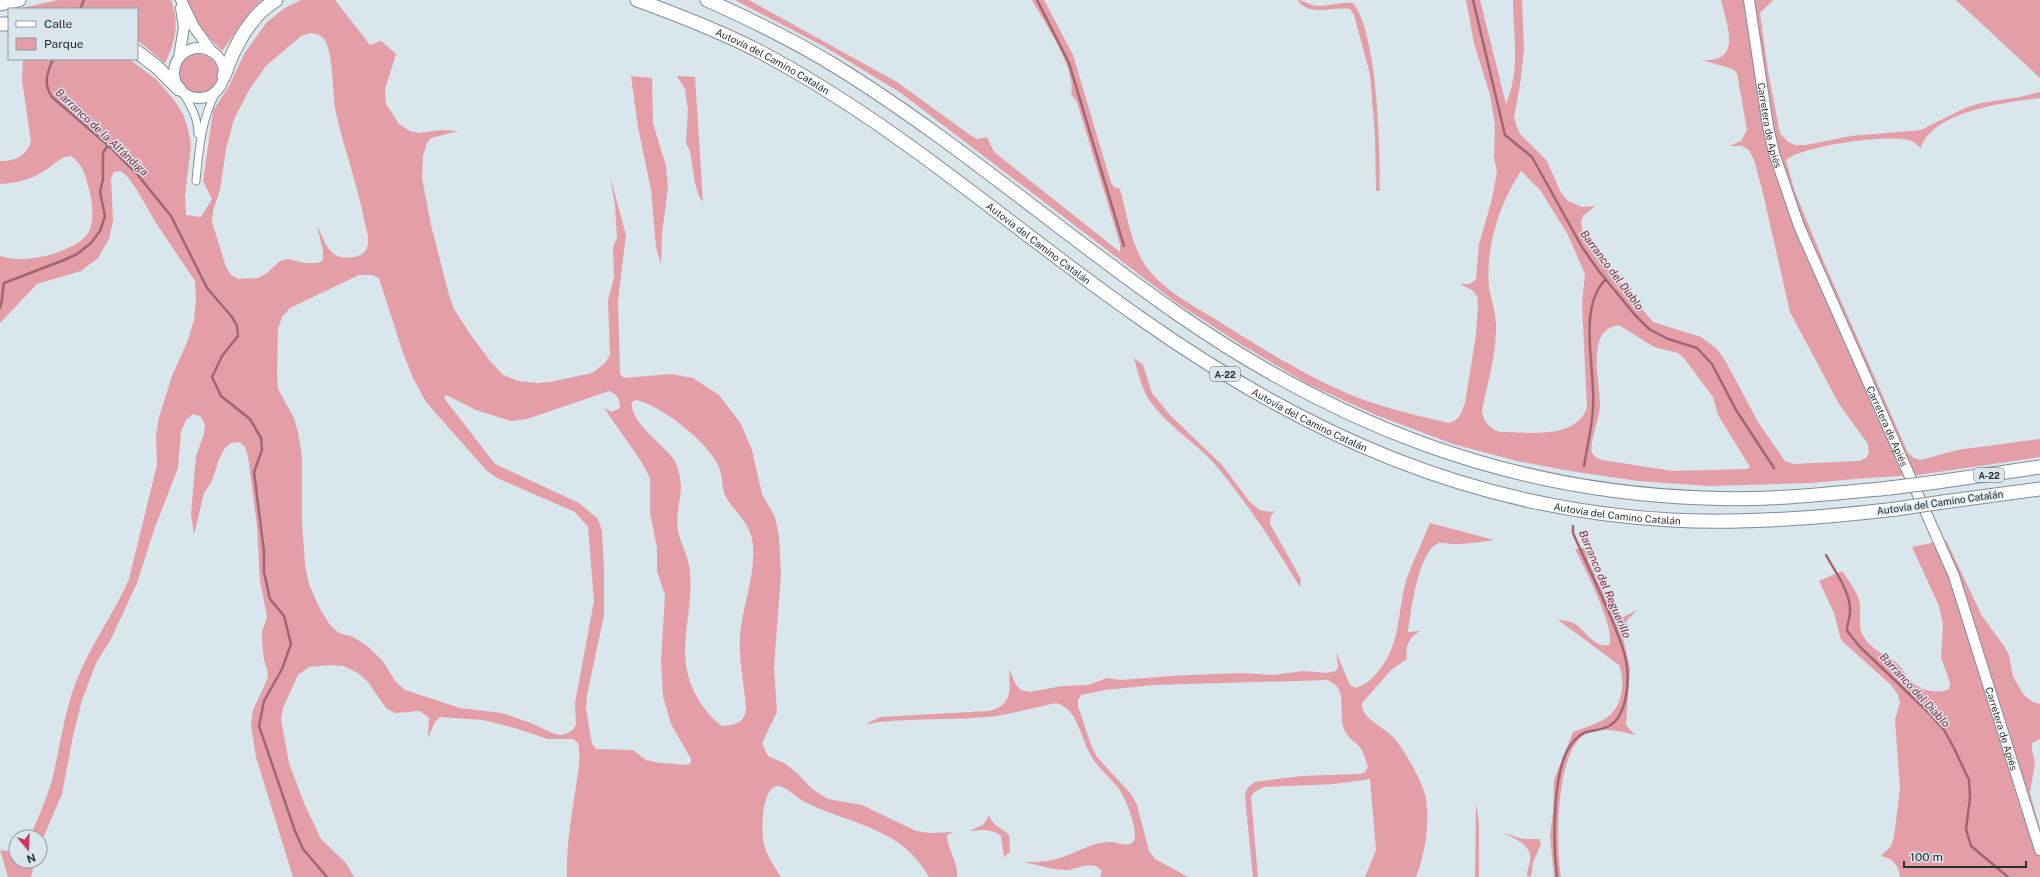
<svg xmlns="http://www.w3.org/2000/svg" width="2040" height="877" viewBox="0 0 2040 877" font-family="'Public Sans',sans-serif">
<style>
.green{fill:#e39ea8;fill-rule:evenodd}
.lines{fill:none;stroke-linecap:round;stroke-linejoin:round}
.stream{stroke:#a06771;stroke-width:2.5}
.street-casing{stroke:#818d93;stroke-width:9}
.secondary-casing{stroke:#818d93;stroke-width:12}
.highway-casing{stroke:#818d93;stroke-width:15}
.street{stroke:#fff;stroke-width:7}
.secondary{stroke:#fff;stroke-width:10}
.highway{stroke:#fff;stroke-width:13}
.highway-bridge-casing{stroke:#818d93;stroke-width:15;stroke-linecap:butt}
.highway-bridge{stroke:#fff;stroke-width:13}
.labels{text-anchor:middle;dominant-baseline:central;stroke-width:3;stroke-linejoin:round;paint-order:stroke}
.shield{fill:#d9e6ec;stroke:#5e6568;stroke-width:1}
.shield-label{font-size:9px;font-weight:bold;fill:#292e30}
.street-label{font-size:10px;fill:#292e30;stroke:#d9e6ec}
.water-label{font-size:11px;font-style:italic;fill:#88263e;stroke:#d9e6ec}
</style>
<rect width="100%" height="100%" fill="#d9e6ec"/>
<path class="green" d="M58,0H171C180,22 175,43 165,63L137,40V9H17Z
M187,0H262L254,7L222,51C208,37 192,20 187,0Z
M301,0H335L370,45L381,41L396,54L385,89L386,104L399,124L410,131L419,133L441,130L458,131L431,138L427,143L423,156L422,178L431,225L449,295L454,309L470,334L491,362L503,375L518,381L537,383L550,382L592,373L605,363L610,355L608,300L614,278L613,247L617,238L615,205L610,176L626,235L618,300L620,374L624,378L671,374L693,378L719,395L741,424L752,450L762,494L775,517L779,536L781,574L774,667L777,712L762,743L768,756L784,763L797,773L812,789L828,799L862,805L916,831L930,833L954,832L947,835C947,850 959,862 957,877H929C902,828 853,825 807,803C799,800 787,787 779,786C761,784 760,836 765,848C769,859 775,868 781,877H567C566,849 571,820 575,793C577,777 582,758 578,743L573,739H548L515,728L483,720L440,717L435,722L428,738L429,718L420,711L395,713L386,708L368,682L358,673L343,666L330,665L309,667L298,675L283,708L281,719L289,763L304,803L321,839L346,863L354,877H293L256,757L251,725L253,710L267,680L268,673L264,660L262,642V632L267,617L260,580L257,526L248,456L245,447L240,442L231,443L225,448L219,459L212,481L204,493L194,535L191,514L196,456L204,434L205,424L200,416L193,414L186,420L181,431L178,468L154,530L137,583L111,639L96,663L82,700L73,736L62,794L40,845V837H30C38,818 46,800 52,780C60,748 64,713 76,682C90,645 114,614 129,579L157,465L156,436L159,417L172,376L188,340L194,320L196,300L195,281L156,223L137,190L127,176L120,171L114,172L111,178L113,221L109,239L98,258L81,271L37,284L0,323V256C6,257 12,259 18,259C37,260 71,251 85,237C95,227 93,205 90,193C86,178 84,165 71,156C60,157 56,163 47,169C33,179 17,183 0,184V161C16,161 25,157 31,142L22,80L23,61V59H129L157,80L174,100L183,114L188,129L191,145L185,196L186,215L201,217L212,199L203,181L213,111L229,86L244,54L267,22L285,8ZM311,33C316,34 321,35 324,39C334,53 332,95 336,113C344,149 357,183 364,219C365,226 369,235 368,243C368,249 364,254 358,256C331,264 326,245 317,225L323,251V260L318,263H306L287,259L280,261L267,273L258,278L238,279L231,275L226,267L212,222L213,211L220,190L226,149L234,119L249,90L266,66L301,36ZM359,275H372L379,278L402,350L413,378L426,402L487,471L497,478L575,512L588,527L594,601L575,703L576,724L574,729L568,733L561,735L552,733L531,723L502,713L460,708L405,690L396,682L382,660L366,645L353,637L339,633L330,625L319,607L309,584L305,564L302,523V457L298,432L294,418L278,389L277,376L278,329L282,317L290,308ZM609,391C617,394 620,399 620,408L612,412L604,408L641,461L650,478V512L657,548V571L665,595L661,661L663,696L671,724L691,759V763L687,765L660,763L646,760L633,750L596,749L592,744L586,709L587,695L604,615V571L602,531L598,519L579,503L495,464L444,398L446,395L476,410L511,421L527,419ZM636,400C661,405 709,443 719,467C723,477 721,489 727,499C738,515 752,526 753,546C755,573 745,600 741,627C737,654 744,681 746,708C745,723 736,725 722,726C712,719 705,710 698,699C672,654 694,619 690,572C689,557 681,545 678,531C675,516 681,500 681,486C680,476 678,464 672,457C661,443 629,421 632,402Z
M735,0H749L758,5L897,82L970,135L977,139L987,137L994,152L1120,252V244L1077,102L1071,94C1077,69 1044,22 1032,0H1044L1073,55L1111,183L1114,187L1120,189C1127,214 1131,247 1148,269C1164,290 1192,305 1215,319C1261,348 1310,379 1361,399C1389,409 1419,416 1449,423C1460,420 1461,413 1465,403L1476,335L1478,305L1477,296L1472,290L1460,284H1470L1476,279L1479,244L1492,199L1497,172L1494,158L1495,125L1490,95L1474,43L1466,0H1480L1506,104C1521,67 1513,38 1513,0H1522L1524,50L1520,85L1514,117L1517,127L1520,134L1547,161L1561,193L1568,201L1582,207L1595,206L1583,216L1581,222L1583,233L1592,249L1653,322L1701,337L1717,349L1726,362L1758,422L1785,461L1794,464L1859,461L1866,458L1869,453L1868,444L1839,404L1790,312L1762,189L1754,160L1749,150L1742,146H1729L1741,141L1747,130L1737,73L1733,69L1702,60C1743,63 1727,25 1721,0H1773L1760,13L1768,71L1780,133L1788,142L1795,145H1806L1851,136L1921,130L1965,108L1981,103L2020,97L2040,92V98C2007,102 1932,111 1921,148C1918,146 1915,142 1911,141C1890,133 1802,146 1786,160L1795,192L1823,260L1908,453L1914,458L1921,460L1957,450L2040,439V457L1918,475L1867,478L1811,483L1709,486L1638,481L1570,471L1517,461L1453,444L1376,415L1308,384L1242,345L1174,301L901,93L825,47ZM1521,171L1540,190L1567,233L1585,274L1582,303L1587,408C1575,440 1528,432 1500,432C1489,428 1483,422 1482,410C1488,382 1497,351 1496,323C1495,310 1491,299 1489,287C1485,247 1500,203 1521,171ZM1619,325L1654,347L1678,353L1684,358L1713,397L1718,415L1750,467L1747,469L1673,471L1602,460C1598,458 1594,457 1592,453C1589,443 1599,419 1600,407C1600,386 1593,362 1599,342C1602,331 1609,327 1619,325Z
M1297,0C1305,0 1310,6 1318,6C1330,6 1341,2 1353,3C1378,34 1380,149 1380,191H1376L1375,136L1370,74L1354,15L1350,9C1332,6 1311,18 1297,0Z
M1956,0H2040V79L2039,77Z
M178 74a20 20 0 1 1 40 0a20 20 0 1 1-40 0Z
M631,76L652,78L653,123L666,166L668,187L662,234L661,264L656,247L651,190L638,127Z
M677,76L695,77L703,202L699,196L695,183L690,151L686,143L688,110L685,89Z
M1134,358L1143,365L1152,393L1170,415L1222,465L1250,502L1260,510L1270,512L1275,511L1271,515L1270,524L1301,579L1300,587C1275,546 1250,507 1219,469C1199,444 1166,426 1148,398C1141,386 1138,372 1134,358Z
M1430,523L1494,540C1481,542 1467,544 1454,544C1449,544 1443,542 1439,543C1418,550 1411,613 1408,632L1420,631C1409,638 1405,645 1407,659L1391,670L1362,703C1360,719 1387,728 1395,739C1406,753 1423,782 1426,799C1430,824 1425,854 1416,877H1365L1376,850L1370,779L1334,784L1264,787L1254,792L1251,797L1258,877H1253L1245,797C1246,789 1248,787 1255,782L1301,776L1360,774L1365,772L1368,767C1366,761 1364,753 1360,747C1354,741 1347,737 1344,729C1337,710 1350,689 1327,680L1154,685L1105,690L1081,695L1078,700V706L1091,745L1097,757L1131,794L1137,805L1149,851L1155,859L1188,877H1100L1102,871C1092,859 1080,869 1067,870C1055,871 1036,864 1024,862C1036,862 1048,862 1060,858C1076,853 1094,841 1112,842C1119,843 1130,848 1134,840C1139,832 1125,796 1119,789C1110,777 1097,768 1090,754C1080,736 1078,709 1056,703C1036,707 1016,713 996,716C953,721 909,717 866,724L880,717L989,711C1013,705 1010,690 1009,669L1016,685L1021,690L1030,692L1062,686L1088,685L1107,678L1121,680L1169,676L1241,673L1274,675L1303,671L1327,673L1336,671L1338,666L1336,652L1350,685L1355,688C1364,686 1371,680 1377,673C1403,643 1396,610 1408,575C1415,557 1423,540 1430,523Z
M1946,540L1982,616L2004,646L2009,655L2013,677L2024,695L2033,702L2040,704V739L2032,743V750L2035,762L2030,793L2040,829V877H1900C1899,865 1892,858 1881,856L1891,846L1894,837L1900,788L1895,720L1900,702L1897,693L1890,684L1841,640L1834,613L1819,581L1842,571C1849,581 1858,592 1860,604C1861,617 1857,627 1865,639C1872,650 1887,655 1897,663C1901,667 1904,673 1908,678C1919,690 1935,695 1949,689L1950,683L1941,657L1943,624L1939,606L1912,547Z
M1585,548L1589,562L1614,616L1617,620L1637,610L1628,619L1622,634L1630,668L1626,725L1635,735C1620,731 1605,727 1589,732C1554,746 1556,846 1561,877H1554L1550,836L1553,812L1554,780L1573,732C1584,728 1601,723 1610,715C1623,704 1625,680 1619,665L1558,620C1562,620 1567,621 1571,622C1585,627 1593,649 1609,645C1617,631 1583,564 1575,549Z
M1476,803L1479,824V877H1475Z
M989,815C993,827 1001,827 1009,835L1010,852L1004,857L1001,836C991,828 981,830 970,831L984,824Z
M1504,833L1523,839H1539L1541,844L1533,863L1531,877L1527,876C1527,871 1529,866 1530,861C1533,845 1515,839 1504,833Z
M0,850L16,852V861H35L31,877H8Z"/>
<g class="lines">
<path class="stream" d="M1037,0L1069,63L1124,246
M1473,0L1505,135L1532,157L1582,247L1598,270L1635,315L1649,329L1668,339L1697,348L1712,364L1736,410L1774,468
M80,9L84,0
M53,59C47,73 43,84 52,97L111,148L137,174L171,216L207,288L232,317L237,326L238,336L222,356L212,377L221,396L250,419L261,438L262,450L254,472L264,552V572L270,599L284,616L291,644L282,669L264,701L259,726L295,831L303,849L327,877
M0,308C3,300 2,292 4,283L64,260L77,254L91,243L100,231L105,216L100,192L103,179V153L108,145
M1584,466C1587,447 1592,428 1593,408C1596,371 1577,309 1605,280
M1826,555C1835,572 1851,592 1850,612C1850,618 1847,624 1847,631L1860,647L1928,712L1944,730L1954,748L1969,780L1970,798L1966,829L1971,846L2008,877
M1557,877C1553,845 1552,772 1570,746C1585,725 1591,735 1609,726C1626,717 1629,685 1627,668C1626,653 1620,641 1615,627C1602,595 1587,565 1573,533V526"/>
<g class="street-casing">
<path id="street" d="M183,93C191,106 198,118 198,134
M196,181C199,150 201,120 216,92"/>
</g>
<g class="secondary-casing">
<g id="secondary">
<path d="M181,0L194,27L212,52"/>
<path id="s1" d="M1749,0L1768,126L1774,153L1799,226L1954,576L2040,850"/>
<circle cx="199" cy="73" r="25"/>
<path d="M179,57L184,27L181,8"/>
</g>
</g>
<g class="highway-casing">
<g id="highway">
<path id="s2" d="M637,0C681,16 725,33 766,55C902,128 1014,230 1140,318C1303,433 1469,509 1671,520C1746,524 1821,518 1896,509"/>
<path d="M707,0C752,20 795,41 837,67C955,140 1060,232 1175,312C1337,425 1505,491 1704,498C1766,501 1828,494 1890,488"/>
<path d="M0,4L19,0"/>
<path d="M0,24H9"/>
<path d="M137,52L157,67L179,89"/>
<path d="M224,76C233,49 250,15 276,0"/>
<path d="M1937,482L2040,467"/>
<path d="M1943,502L2040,489"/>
</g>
</g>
<use href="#street" class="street"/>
<use href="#secondary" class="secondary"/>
<use href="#highway" class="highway"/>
<g class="highway-bridge-casing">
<path id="highway-bridge" d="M1890,488L1937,482
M1896,509L1943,502"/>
</g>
<use href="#highway-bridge" class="highway-bridge"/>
</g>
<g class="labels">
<g class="shield">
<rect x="1210" y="367" width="30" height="14" rx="3"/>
<rect x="1974" y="468" width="30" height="14" rx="3"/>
</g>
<g class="shield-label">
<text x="1225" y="374">A-22</text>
<text x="1989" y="475">A-22</text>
</g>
<g class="street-label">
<text stroke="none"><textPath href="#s2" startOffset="149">Autovía del Camino Catalán</textPath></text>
<text stroke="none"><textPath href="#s1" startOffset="127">Carretera de Apiés</textPath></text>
<text stroke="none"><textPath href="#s2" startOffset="472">Autovía del Camino Catalán</textPath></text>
<text stroke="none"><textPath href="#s2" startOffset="796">Autovía del Camino Catalán</textPath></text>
<text stroke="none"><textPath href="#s1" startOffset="451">Carretera de Apiés</textPath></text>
<text transform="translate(1940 502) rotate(-8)">Autovía del Camino Catalán</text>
<text stroke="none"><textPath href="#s2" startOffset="1120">Autovía del Camino Catalán</textPath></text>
<text stroke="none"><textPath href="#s1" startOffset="775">Carretera de Apiés</textPath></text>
</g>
<g class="water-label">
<text transform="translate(102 132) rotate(43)">Barranco de la Alfándiga</text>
<text transform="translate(1612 270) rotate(53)">Barranco del Diablo</text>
<text transform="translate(1605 584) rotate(67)">Barranco del Reguerillo</text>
<text transform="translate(1915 690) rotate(47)">Barranco del Diablo</text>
</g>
</g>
<rect x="8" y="8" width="130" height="52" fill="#d9e6ec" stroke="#939ca1"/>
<rect x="16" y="21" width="20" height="6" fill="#ffffff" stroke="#939ca1"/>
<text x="44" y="28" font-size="12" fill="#292e30">Calle</text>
<rect x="16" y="38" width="20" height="12" fill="#e39ea8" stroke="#939ca1"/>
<text x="44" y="48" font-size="12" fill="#292e30">Parque</text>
<g transform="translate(28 849) rotate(161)"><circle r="19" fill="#d9e6ec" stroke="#939ca1"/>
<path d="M0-3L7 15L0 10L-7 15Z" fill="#c93a5e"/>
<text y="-6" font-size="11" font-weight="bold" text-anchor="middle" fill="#292e30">N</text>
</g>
<path d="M1904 861v6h122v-6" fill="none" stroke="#292e30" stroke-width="2"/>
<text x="1910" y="861" font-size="12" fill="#292e30" stroke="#d9e6ec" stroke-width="3" paint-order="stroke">100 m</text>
</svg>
